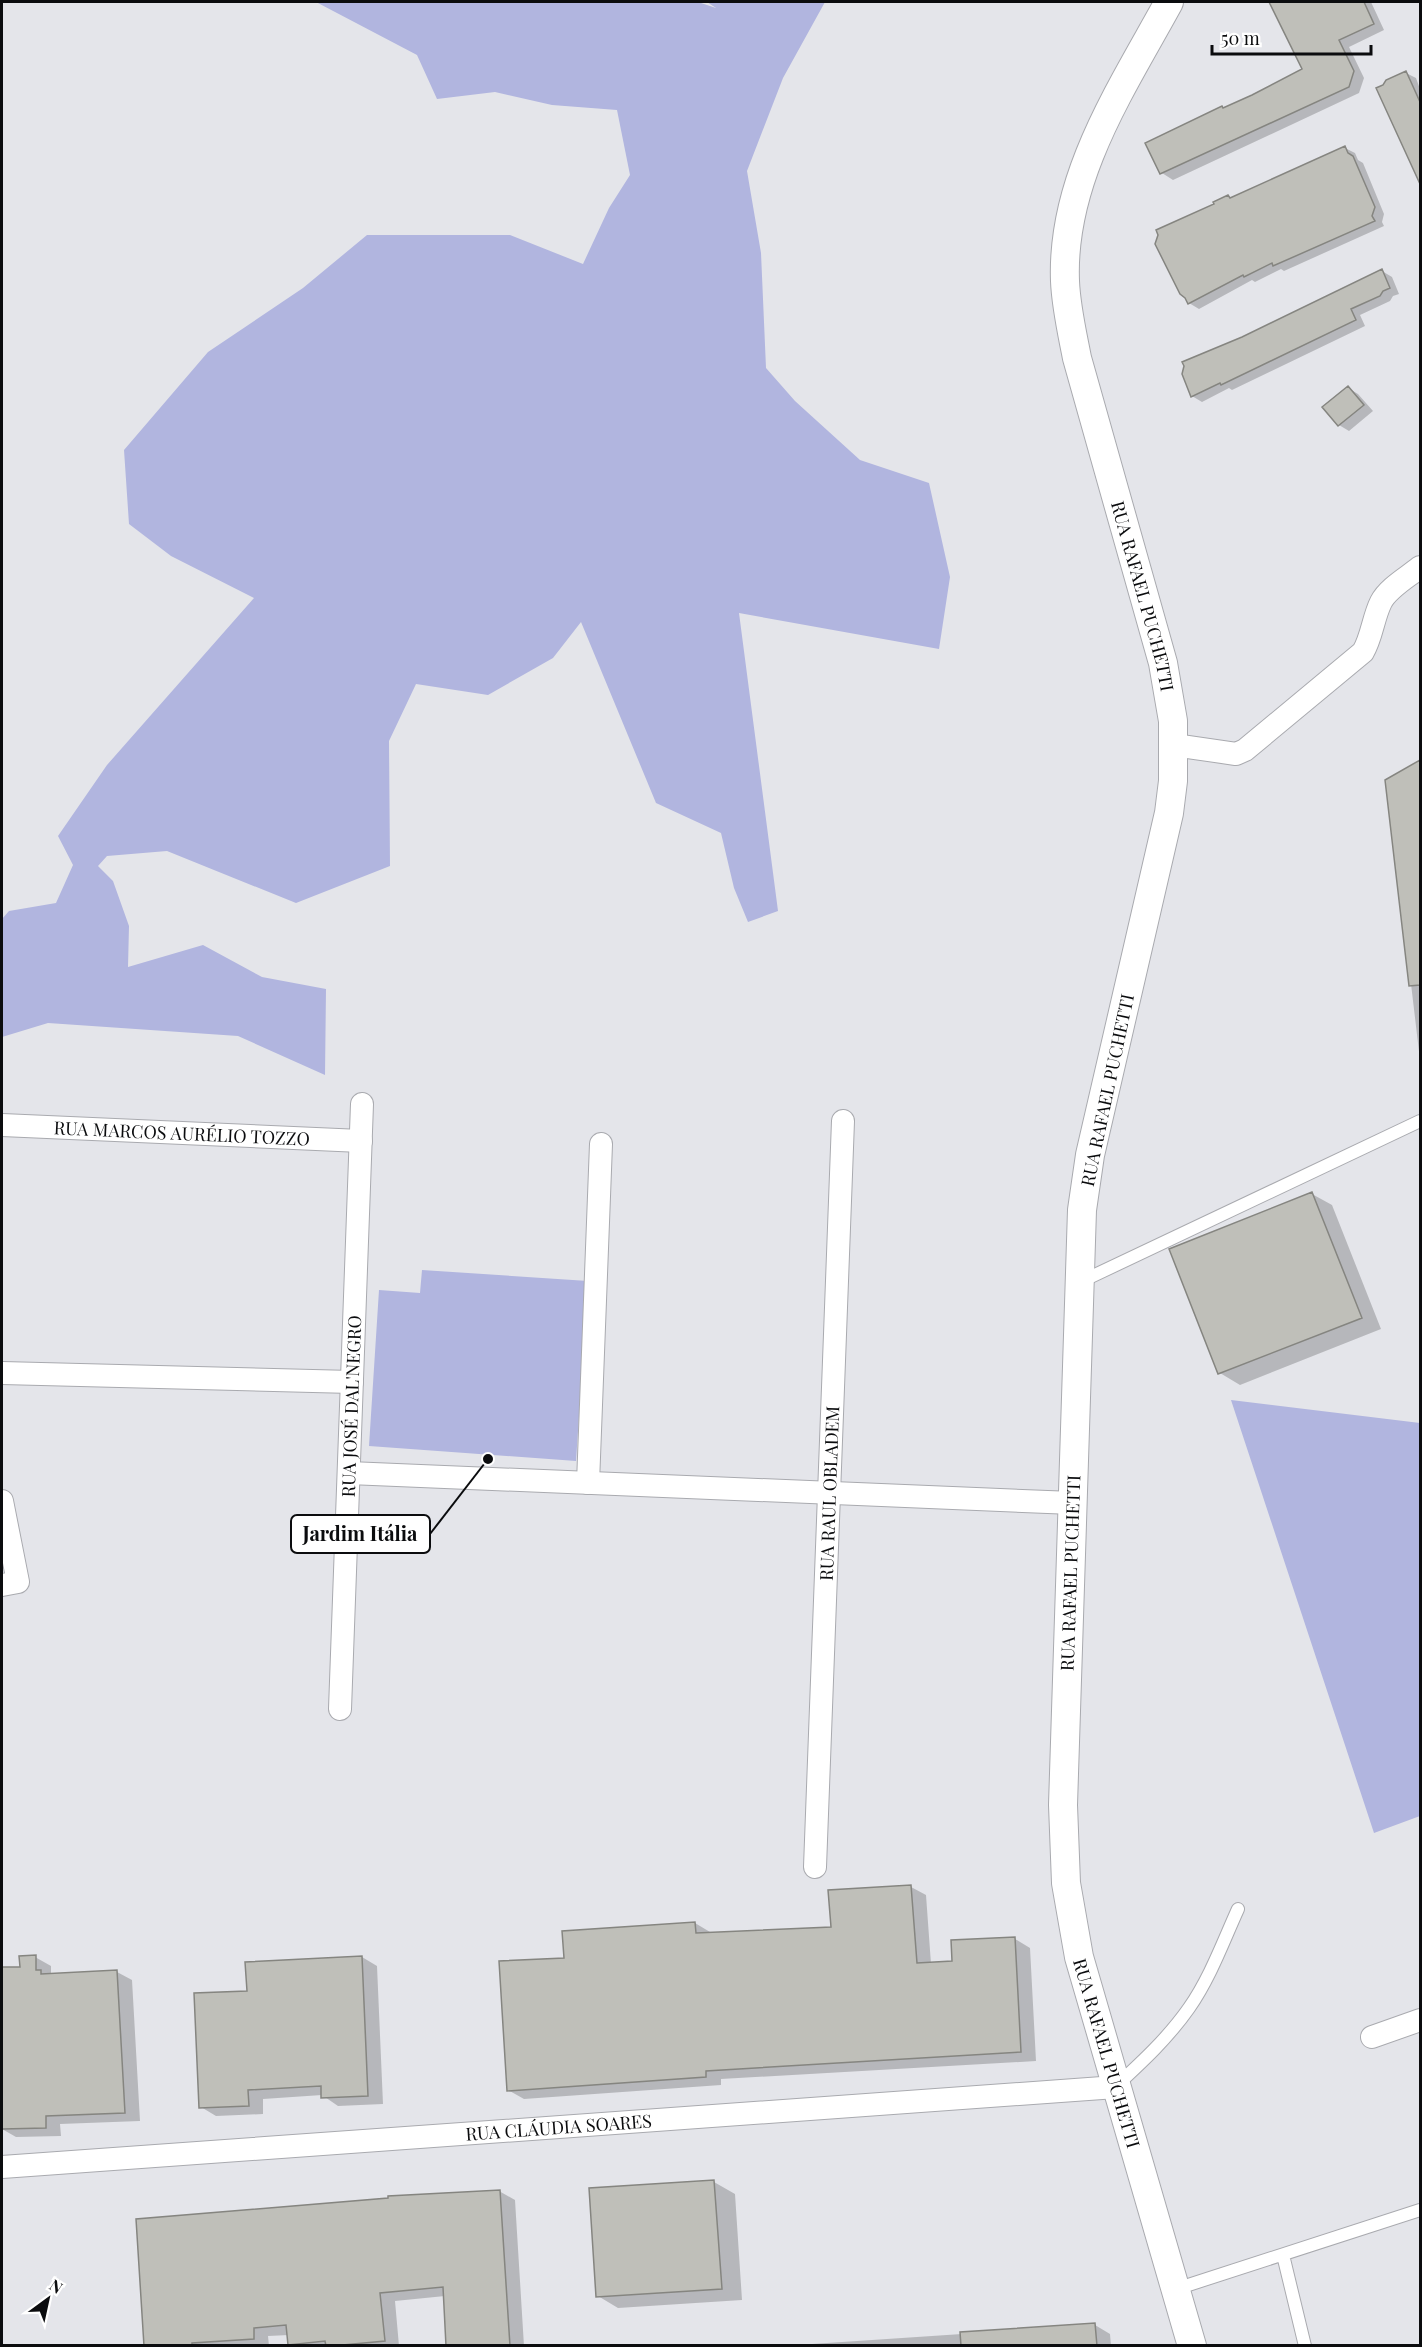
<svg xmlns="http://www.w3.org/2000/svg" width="1422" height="2347" viewBox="0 0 1422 2347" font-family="'Playfair Display',serif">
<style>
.green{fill:#b1b5df}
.shadow{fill:#0003}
.building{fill:#bfbfb9;stroke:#858580;stroke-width:1.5}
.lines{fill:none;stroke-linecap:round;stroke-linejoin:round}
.service-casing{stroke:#a9aaaf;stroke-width:14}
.minor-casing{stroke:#a9aaaf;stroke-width:24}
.tertiary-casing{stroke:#a9aaaf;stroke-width:30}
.service{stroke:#fff;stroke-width:12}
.minor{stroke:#fff;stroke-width:22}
.tertiary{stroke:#fff;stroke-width:28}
.labels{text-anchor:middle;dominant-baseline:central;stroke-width:6;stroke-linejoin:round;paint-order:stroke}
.street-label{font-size:18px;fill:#0b0c0e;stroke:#fff}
.leader{fill:none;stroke:#0b0c0e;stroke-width:2}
.callout-dot{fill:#0b0c0e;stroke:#fff;stroke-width:2}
.callout{fill:#fff;stroke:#0b0c0e;stroke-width:2}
.callout-label{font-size:20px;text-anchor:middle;font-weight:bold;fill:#0b0c0e}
</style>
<rect width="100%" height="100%" fill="#e4e5ea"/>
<path class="green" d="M316,2H698L716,8L707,2H825L783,78L747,171L761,253L766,368L795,401L860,460L929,483L950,577L939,649L739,613L778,911L748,922L734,888L721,833L656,803L581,622L553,658L488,695L416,684L389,741L390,866L296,903L167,851L107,856L98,866L113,881L129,926L128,967L203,945L262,977L326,989L325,1075L238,1036L48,1023L2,1037V919L9,911L56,903L73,865L58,836L107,765L254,598L171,556L129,524L124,450L208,352L303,288L367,235H510L583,264L609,208L630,175L617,110L552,105L495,92L437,99L417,55Z
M422,1270L588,1281L576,1461L369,1446L379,1290L420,1293Z
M1231,1400L1420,1423V1816L1374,1833Z"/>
<path class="shadow" d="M1271,2H1371L1384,30L1349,47L1364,78L1359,93L1173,180L1162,173L1147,144L1222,108L1225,109L1304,69Z
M1406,73L1416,78L1420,89V184L1378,89Z
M1345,148L1355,153L1358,160L1363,163L1384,214L1382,222L1384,226L1284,271L1281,269L1255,282L1252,280L1199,309L1189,303L1216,204L1228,197L1232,199Z
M1382,271L1392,277L1399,294L1393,296L1390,301L1360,315L1365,326L1232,390L1229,388L1202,402L1192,396L1242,338Z
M1348,388L1358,394L1373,411L1349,431L1339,425Z
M1420,761V1060L1387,781Z
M1312,1194L1332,1205L1381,1329L1240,1385L1220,1373Z
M911,1887L926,1895L931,1964L954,1962L1015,1939L1030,1948L1036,2061L721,2079V2085L524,2099L508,2090L565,1959L695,1923L710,1932V1934L832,1929Z
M35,1957L51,1966V1975L117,1972L132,1980L140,2121L60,2124L61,2136L16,2137L2,2129V1969L21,1968Z
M362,1957L377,1966L383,2104L338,2106L322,2095L263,2099V2114L216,2116L201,2107L249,1993Z
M714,2182L735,2194L742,2300L618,2308L598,2296Z
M499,2191L515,2200L524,2346H448L445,2296L395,2301L399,2346H293L289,2344V2335L268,2336L269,2346H145Z
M1095,2325L1110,2334L1111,2346H782Z"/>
<path class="building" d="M1269,2H1364L1374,24L1339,40L1354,71L1349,87L1160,174L1145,143L1222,106L1223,108L1252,95L1302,69Z
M1406,71L1420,102V184L1376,88L1383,85L1386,80Z
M1345,146L1348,153L1353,156L1375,207L1372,216L1375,221L1273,266L1272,263L1244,277L1243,275L1188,304L1185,298L1180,294L1155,244L1158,235L1156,230L1214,204L1213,202L1228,195L1230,198Z
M1382,269L1390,288L1383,291L1380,296L1351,309L1356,320L1221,385L1220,383L1191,397L1182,374L1184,366L1182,362L1242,337Z
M1348,386L1364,405L1338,426L1322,407Z
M1420,760V985L1409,986L1385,780Z
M1312,1192L1362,1318L1218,1374L1169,1249Z
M911,1885L917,1963L952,1961L951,1940L1015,1937L1021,2052L706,2071V2077L507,2091L499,1961L564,1958L562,1931L695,1922L696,1933L831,1927L828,1890Z
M36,1955V1970H41V1974L117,1970L125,2113L46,2116V2128L2,2129V1967H20L19,1956Z
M362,1956L368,2096L321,2098V2086L248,2090L249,2106L199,2108L194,1993L247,1991L245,1962Z
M714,2180L722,2289L596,2297L589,2188Z
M500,2190L510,2346H446L443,2287L380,2293L385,2341L332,2346H326L325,2341L288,2345L286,2325L254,2328V2339L192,2343V2346H144L136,2219L388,2198V2196Z
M1095,2323L1097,2346H961L960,2332Z"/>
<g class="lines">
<g class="service-casing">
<path id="service" d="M1080,1282L1420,1121
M1116,2086C1142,2062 1168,2038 1189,2008C1210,1978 1223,1942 1238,1909
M1283,2255L1305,2346
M1176,2289L1420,2210"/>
</g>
<g class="minor-casing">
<g id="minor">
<path d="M1174,745L1236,754L1245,750L1363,652C1372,637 1373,618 1381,602C1388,588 1408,577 1420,567"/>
<path id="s1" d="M2,1125L361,1141"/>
<path d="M2,1373L352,1382"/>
<path d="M349,1473L1073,1503"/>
<path d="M588,1483L601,1144"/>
<path d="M2,1501L18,1582L2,1585"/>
<path id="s2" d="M340,1709L362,1104"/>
<path id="s3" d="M815,1867L843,1121"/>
<path d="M1372,2037L1420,2020"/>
<path id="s4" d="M2,2167L1116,2087"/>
</g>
</g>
<g class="tertiary-casing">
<g id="tertiary">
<path id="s5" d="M1169,2C1122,88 1061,178 1065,281C1066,307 1072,332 1077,358L1163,663L1173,721V781L1169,813L1090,1155L1082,1210L1063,1805L1066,1883L1079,1957L1192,2346"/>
</g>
</g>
<use href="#service" class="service"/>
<use href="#minor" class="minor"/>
<use href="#tertiary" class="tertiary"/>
</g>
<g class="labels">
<g class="street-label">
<text stroke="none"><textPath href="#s5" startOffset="627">RUA RAFAEL PUCHETTI</textPath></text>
<text transform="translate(1107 1090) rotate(-78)">RUA RAFAEL PUCHETTI</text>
<text stroke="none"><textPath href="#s1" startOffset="180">RUA MARCOS AURÉLIO TOZZO</textPath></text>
<text stroke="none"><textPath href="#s2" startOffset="303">RUA JOSÉ DAL'NEGRO</textPath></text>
<text stroke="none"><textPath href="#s3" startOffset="374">RUA RAUL OBLADEM</textPath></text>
<text transform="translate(1070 1573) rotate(-88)">RUA RAFAEL PUCHETTI</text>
<text stroke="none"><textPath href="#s5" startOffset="2103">RUA RAFAEL PUCHETTI</textPath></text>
<text stroke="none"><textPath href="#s4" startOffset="558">RUA CLÁUDIA SOARES</textPath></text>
</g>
</g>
<path class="leader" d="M488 1459L430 1534"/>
<circle class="callout-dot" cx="488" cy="1459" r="6"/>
<rect class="callout" x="291" y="1515" width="139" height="38" rx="6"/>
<g class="callout-label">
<text x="360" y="1541">Jardim Itália</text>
</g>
<rect width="1422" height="2347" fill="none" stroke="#0b0c0e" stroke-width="6"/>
<g transform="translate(48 2299) rotate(33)" stroke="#ffffff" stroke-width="4.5" paint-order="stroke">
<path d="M0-4.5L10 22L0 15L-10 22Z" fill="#0b0c0e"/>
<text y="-9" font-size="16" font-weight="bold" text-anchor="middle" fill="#0b0c0e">N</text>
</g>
<path d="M1212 45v9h159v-9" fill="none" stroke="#0b0c0e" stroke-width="3"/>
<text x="1221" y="45" font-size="18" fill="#0b0c0e" stroke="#ffffff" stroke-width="4.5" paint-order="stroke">50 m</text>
</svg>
